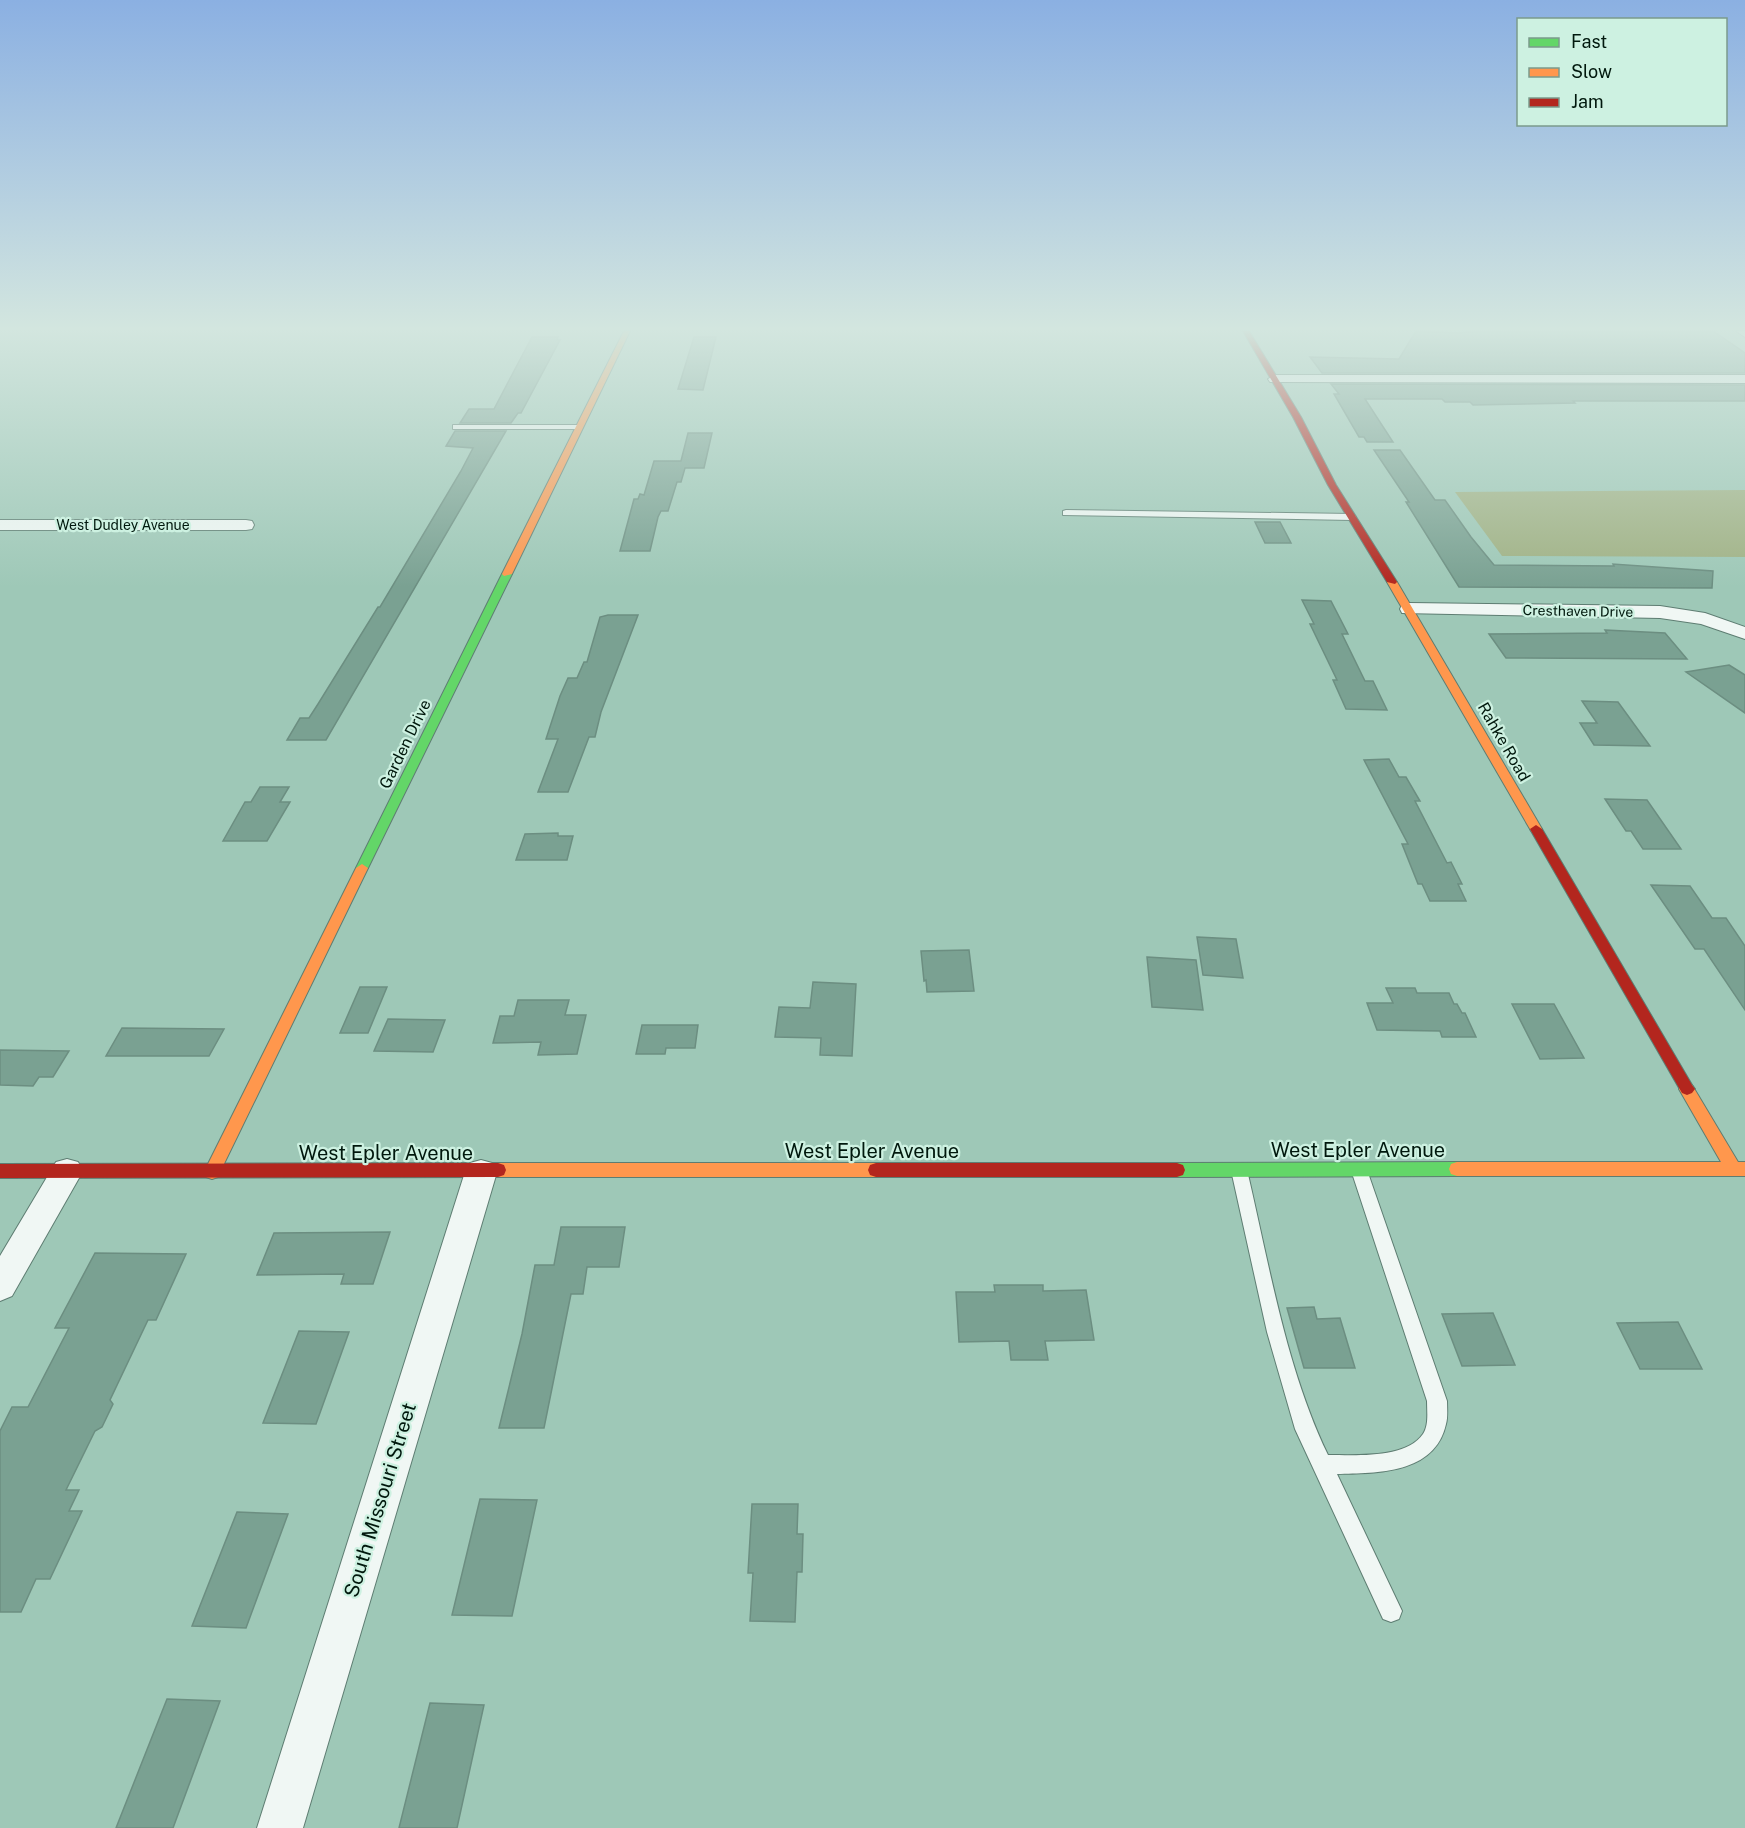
<svg xmlns="http://www.w3.org/2000/svg" width="1745" height="1828" viewBox="0 0 1745 1828" font-family="'Public Sans',sans-serif">
<style>
.green{fill:#a0b184}
.building{fill:#7aa192;stroke:#6c8e81;stroke-width:1.5}
.lines{fill:none;stroke-linecap:round;stroke-linejoin:round}
.lane-casing{stroke:#5e7d72;stroke-width:2}
.street-casing{stroke:#5e7d72;stroke-width:2}
.fast-casing{stroke:#5e7d72;stroke-width:2}
.slow-casing{stroke:#5e7d72;stroke-width:2}
.jam-casing{stroke:#5e7d72;stroke-width:2}
.lane{fill:#f0f7f4;fill-rule:evenodd}
.street{fill:#f0f7f4;fill-rule:evenodd}
.fast{fill:#63d668;fill-rule:evenodd}
.slow{fill:#ff974d;fill-rule:evenodd}
.jam{fill:#b3261e;fill-rule:evenodd}
.labels{text-anchor:middle;dominant-baseline:central;stroke-width:4.5;stroke-linejoin:round;paint-order:stroke}
.far-street-label{font-size:14px;fill:#00180d;stroke:#cdf1e1}
.street-label{font-size:16px;fill:#00180d;stroke:#cdf1e1}
.near-street-label{font-size:20px;fill:#00180d;stroke:#cdf1e1}
</style>
<rect width="100%" height="100%" fill="#9ec8b7"/>
<path class="green" d="M1745,490V557L1502,556L1455,492Z"/>
<path class="building" d="M1416,331L1458,333L1480,331H1713L1745,353V373H1322L1310,357L1399,359Z
M532,337H558L557,340H560L521,413H518L511,423H460L469,409H494Z
M694,337H716L703,390L678,389Z
M1331,384L1745,385V401H1573L1575,403L1473,405L1470,402H1445L1442,399H1365L1393,442H1367L1364,437H1359L1334,394H1339Z
M455,431H506L326,740H287L300,718H309L318,704L378,607H380L461,471L473,448L446,446Z
M688,433H712L704,468H685L681,482H677L668,511H661L658,517L650,551H620L634,499H638L640,494L644,495L654,461H681Z
M1374,450H1400L1435,500H1445L1471,537L1494,565L1614,566L1613,564L1713,571L1712,588L1459,587L1406,502H1409Z
M1255,522H1280L1291,543H1265Z
M1302,600L1331,601L1348,634H1342L1365,681H1373L1387,710L1346,709L1333,680H1337L1310,624H1314Z
M608,615H638L601,712L595,737H589L568,792H538L558,739H546L560,696L568,678H577L584,662H587L600,617Z
M1605,630L1665,633L1687,659L1506,658L1489,634L1607,633Z
M1729,665L1745,675V713L1686,672Z
M1582,701L1618,702L1650,746L1594,745L1580,723H1597Z
M1389,759L1399,777H1406L1420,801H1415L1447,863L1451,862L1462,884H1458L1466,901H1430L1422,884H1418L1402,844H1408L1364,760Z
M260,787H289L280,802H290L267,841H223L245,802H251Z
M1605,799L1647,800L1681,849H1643L1631,831H1626Z
M558,833V836H573L567,860H516L525,834Z
M1651,885L1690,886L1712,918H1726L1745,946V1010L1704,949H1695Z
M1197,937L1236,939L1243,978L1203,975Z
M969,950L974,991L927,992L926,980L924,981L921,951Z
M1147,957L1196,960L1203,1010L1152,1007Z
M813,982L856,984L852,1056L820,1055L821,1038L775,1037L779,1007L810,1008Z
M360,987H387L368,1033H340Z
M1386,988H1415L1417,993H1449L1454,1004H1457L1462,1013H1465L1476,1037H1442L1440,1031L1377,1030L1367,1003H1393Z
M518,1000H569L565,1015H586L577,1054L538,1055L541,1042L493,1043L500,1016H514Z
M1512,1004H1554L1584,1058L1540,1059Z
M388,1019L445,1020L433,1052L374,1051Z
M642,1025H698L695,1048H666L665,1054H636Z
M122,1028L224,1029L209,1056H106Z
M0,1050L69,1051L53,1077H39L33,1086L0,1085Z
M561,1227H625L619,1267H587L583,1294H571L544,1428H499L522,1334L535,1265H554Z
M390,1232L373,1284H341L344,1274L257,1275L274,1233Z
M95,1253L186,1254L156,1320H148L110,1400L113,1404L102,1427L95,1431L66,1490H79L69,1511H82L50,1579H36L21,1612H0V1431L12,1407H28L69,1328H55Z
M994,1285H1043V1291L1086,1290L1094,1340L1045,1341L1048,1360H1011L1009,1341L959,1342L956,1292H995Z
M1314,1307L1317,1319L1340,1318L1355,1368H1304L1287,1308Z
M1493,1313L1515,1365L1462,1366L1442,1314Z
M1678,1322L1702,1369H1640L1617,1323Z
M299,1331L349,1332L316,1424L263,1423Z
M480,1499L537,1500L512,1616L452,1615Z
M752,1504H798L797,1534H803L802,1572H797L795,1622L750,1621L753,1573H748Z
M237,1512L288,1514L246,1628L192,1626Z
M167,1699L220,1701L173,1828H116Z
M430,1703L484,1705L457,1828H399Z"/>
<g class="lines">
<g class="lane-casing">
<path id="lane" d="M453,425H579L583,427L579,429H453Z
M1066,510L1352,514L1356,517L1352,520L1063,515V511Z
M1239,1163L1245,1165L1247,1170C1269,1264 1286,1368 1328,1455C1355,1455 1406,1459 1423,1434C1429,1425 1427,1412 1427,1401L1351,1170L1353,1165L1359,1163L1365,1165L1367,1170L1447,1401C1447,1408 1448,1417 1446,1424C1435,1474 1377,1473 1337,1474L1402,1611L1399,1619L1391,1622L1383,1619L1295,1429L1267,1332L1231,1170L1233,1165Z"/>
</g>
<g class="street-casing">
<path id="street" d="M1736,331H1745V337Z
M1275,375H1745V383L1270,382L1268,379Z
M0,520H246L252,521L254,525L252,529L246,530H0Z
M1409,603L1660,606L1705,613L1745,627V639L1701,624L1660,618L1402,613L1400,609L1402,605Z
M67,1159L78,1162L83,1171L12,1296L0,1301V1256L56,1162Z
M481,1160L492,1163L497,1172L303,1828H257L465,1172L470,1163Z"/>
</g>
<g class="fast-casing">
<path id="fast" d="M507,571L512,574L368,868L362,872L357,871L356,868L502,574Z
M1457,1162L1463,1164L1465,1169L1463,1174L1457,1176L1177,1177L1171,1175L1169,1170L1171,1165L1177,1163Z"/>
</g>
<g class="slow-casing">
<path id="slow" d="M624,331H630L512,574L504,576L502,574Z
M1392,579L1397,582L1542,829L1540,832H1532L1530,829L1387,582Z
M362,864L368,868L220,1172L218,1177L212,1179L206,1177L204,1172L356,868Z
M1687,1083L1692,1085L1738,1162H1745V1176H1457L1451,1174L1449,1169L1451,1164L1457,1162H1721L1679,1089L1682,1085Z
M498,1163H876L882,1165L884,1170L882,1175L876,1177H498L492,1175L490,1170L492,1165Z"/>
</g>
<g class="jam-casing">
<path id="jam" d="M1243,331H1249L1301,417L1336,485L1397,582L1395,584L1387,582L1328,485L1293,417Z
M1536,825L1542,829L1692,1085L1695,1089L1692,1093L1687,1095L1682,1093L1530,829Z
M498,1163L504,1165L506,1170L504,1175L498,1177L0,1178V1164Z
M876,1163H1177L1183,1165L1185,1170L1183,1175L1177,1177H876L870,1175L868,1170L870,1165Z"/>
</g>
<use href="#lane" class="lane"/>
<use href="#street" class="street"/>
<use href="#fast" class="fast"/>
<use href="#slow" class="slow"/>
<use href="#jam" class="jam"/>
</g>
<linearGradient id="sky" x2="0" y2="1"><stop stop-color="#8bb0e2"/><stop offset="0.56" stop-color="#d3e6df"/><stop offset="1" stop-color="#d3e6df" stop-opacity="0"/></linearGradient>
<rect width="1745" height="587" fill="url(#sky)"/>
<g class="labels">
<g class="far-street-label">
<text x="123" y="525">West Dudley Avenue</text>
<text transform="translate(1578 611) rotate(1)">Cresthaven Drive</text>
</g>
<g class="street-label">
<text transform="translate(1504 742) rotate(60)">Rahke Road</text>
<text transform="translate(405 744) rotate(-64)">Garden Drive</text>
</g>
<g class="near-street-label">
<text x="1358" y="1150">West Epler Avenue</text>
<text x="872" y="1151">West Epler Avenue</text>
<text x="386" y="1153">West Epler Avenue</text>
<text transform="translate(380 1500) rotate(-73)">South Missouri Street</text>
</g>
</g>
<rect x="1517" y="18" width="210" height="108" fill="#cdf1e1" stroke="#7b9a8c" stroke-width="1.5"/>
<rect x="1529" y="38" width="30" height="9" fill="#63d668" stroke="#7b9a8c" stroke-width="1.5"/>
<text x="1571" y="48" font-size="18" fill="#00180d">Fast</text>
<rect x="1529" y="68" width="30" height="9" fill="#ff974d" stroke="#7b9a8c" stroke-width="1.5"/>
<text x="1571" y="78" font-size="18" fill="#00180d">Slow</text>
<rect x="1529" y="98" width="30" height="9" fill="#b3261e" stroke="#7b9a8c" stroke-width="1.5"/>
<text x="1571" y="108" font-size="18" fill="#00180d">Jam</text>
</svg>
